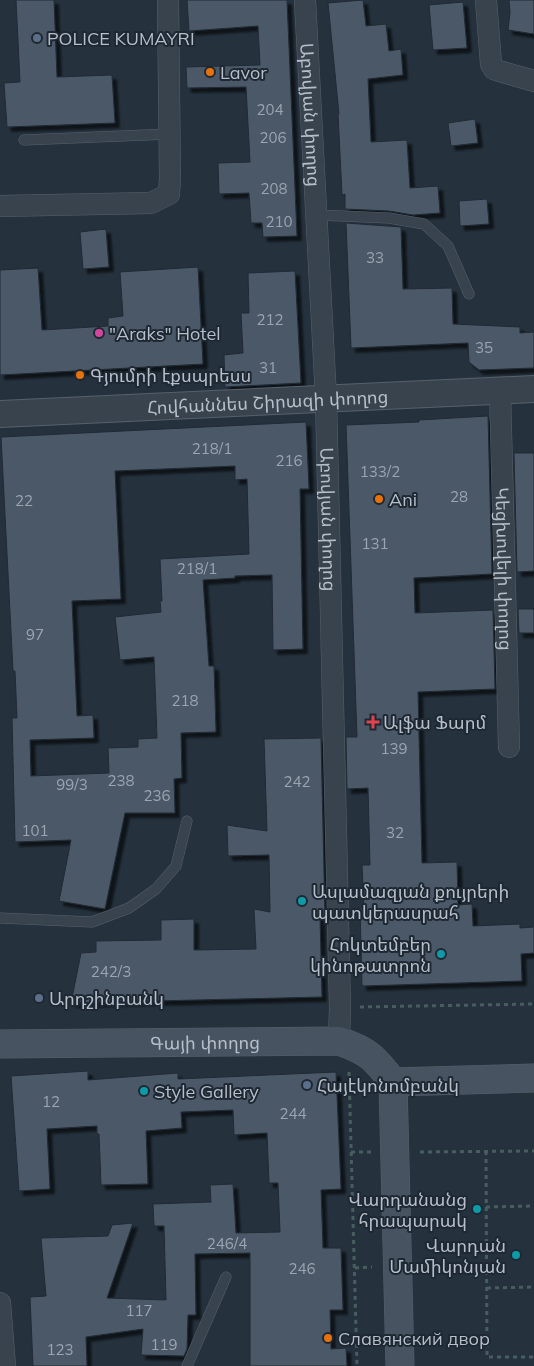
<svg xmlns="http://www.w3.org/2000/svg" width="534" height="1366" viewBox="0 0 534 1366" font-family="Mulish,'Noto Sans Armenian',sans-serif">
<style>
.building{fill:#4b5967;stroke:#202a35;fill-rule:evenodd;filter:url(#shadow)}
.lines{fill:none;stroke-linecap:round;stroke-linejoin:round}
.service-casing{stroke:#57616c;stroke-width:11}
.minor-casing{stroke:#57616c;stroke-width:22}
.tertiary-casing{stroke:#57616c;stroke-width:28}
.secondary-casing{stroke:#57616c;stroke-width:29}
.path{stroke:#475d5e;stroke-width:3;stroke-dasharray:4 4;stroke-linecap:butt}
.service{stroke:#39434e;stroke-width:10}
.minor{stroke:#39434e;stroke-width:21}
.tertiary{stroke:#39434e;stroke-width:26}
.secondary{stroke:#475361;stroke-width:28}
.service-dot{fill:#5c6f8a;stroke:#1e2833;stroke-width:2}
.food-dot{fill:#e8710a;stroke:#1e2833;stroke-width:2}
.hotel-dot{fill:#d1479c;stroke:#1e2833;stroke-width:2}
.health-dot{fill:#e0444e;stroke:#1e2833;stroke-width:2}
.culture-dot{fill:#0f9aa8;stroke:#1e2833;stroke-width:2}
.labels{text-anchor:middle;dominant-baseline:central;stroke-width:4;stroke-linejoin:round;paint-order:stroke}
.number-label{font-size:15px;fill:#9aa5b0}
.poi-label{font-size:18px;fill:#b5bec9;stroke:#1e2833;text-anchor:start}
.street-label{font-size:18px;fill:#b5bec9;stroke:#1e2833}
</style>
<defs>
<filter id="shadow"><feDropShadow dx="4.5" dy="4.5" stdDeviation="1" flood-color="#0009"/></filter>
</defs>
<rect width="100%" height="100%" fill="#25323e"/>
<path class="building" d="M16,0H54L57,77L112,75L115,123L7,127L4,83L20,82Z
M187,0H287L297,236L263,237L262,223H251L249,193L219,194L218,163L250,162L246,87L187,88L186,67L260,65L258,26L189,31Z
M363,0L366,26L386,24L389,51L401,49L403,75L368,79L371,142L407,140L410,188L438,186L440,213L413,215L389,211L345,209V194L342,195L338,114H339L328,3Z
M509,0H534V34L508,30L510,13Z
M463,2L467,48L433,50L429,5Z
M475,119L478,143L451,146L448,123Z
M487,199L489,224L460,226L459,201Z
M346,223L401,227L403,289L452,288L453,324L520,327V333L534,332V368L479,370L469,362L468,343L351,348Z
M106,229L109,267L83,269L80,232Z
M198,267L203,364L0,375V270L38,268L42,330L108,326V318L123,316L120,272Z
M295,271L301,383L225,387L224,355L243,353L241,313H249L248,273Z
M488,416L492,574L414,578L415,613L493,610L495,689L418,692L422,863L457,862L458,905L472,904L473,926L520,924V928L534,927V953L521,954L522,981L362,986L360,908H364L362,865H370L368,788L347,789L346,737H357L346,425L419,422V420Z
M306,422L309,489H300L303,649L273,650L272,575L235,576V578L203,580L209,666H214L216,732L181,733L182,778L174,779L175,813H125L105,909L59,901L71,840L15,842L12,718H17L15,671H13L1,437ZM235,466V480L247,479L249,554L160,559L162,601H160L161,612L115,617L120,660L154,657L157,738L138,739V747L108,748L109,773L31,776L30,740L94,738L93,715L77,716L72,601L121,599L115,471Z
M514,453H534V571L517,572Z
M518,609H534V633H519Z
M321,738L325,918L320,917L322,997L71,1003L81,953L96,952V941L161,940V920L194,919V950L256,949L254,909L270,912L269,855L228,856L227,825L267,831L264,739Z
M88,1071V1080L178,1073V1079L336,1072L341,1189L321,1190L323,1248H341L343,1310H330L331,1349L346,1348L347,1366H250V1253L195,1254L196,1315H188L187,1349L184,1356L141,1355L143,1329L86,1337L87,1366H33L30,1297L46,1296L41,1238L108,1236L112,1225L133,1223L107,1298L166,1300L164,1226H154L153,1204L211,1202L210,1185L233,1184L236,1233L280,1232L278,1183H269L267,1133L234,1135L233,1110L181,1112L182,1128L146,1131L148,1184L101,1185L99,1134H97V1126L47,1129L50,1189L19,1191L11,1076Z"/>
<g class="lines">
<g class="service-casing">
<path id="service" d="M24,140L170,134
M317,215L389,218L424,224L448,246L469,294
M0,918L92,922L129,908L156,889L176,866L187,821
M187,1366L226,1277"/>
</g>
<g class="minor-casing">
<g id="minor">
<path id="s1" d="M305,0L326,398L340,1007L339,1041"/>
<path d="M486,0L491,64L494,69L499,71L534,81"/>
<path d="M0,206L151,203L169,194L170,178L168,0"/>
<path id="s2" d="M500,390L509,747"/>
<path d="M0,1303L5,1366"/>
</g>
</g>
<g class="tertiary-casing">
<g id="tertiary">
<path id="s3" d="M0,414L534,389"/>
</g>
</g>
<g class="secondary-casing">
<g id="secondary">
<path id="s4" d="M0,1044L339,1041C368,1051 374,1057 393,1082"/>
<path d="M393,1082L400,1366"/>
<path d="M393,1082L534,1078"/>
</g>
</g>
<path class="path" d="M360,1007L534,1004
M349,1072L357,1366
M486,1151L487,1357H534
M351,1152H371
M420,1152L534,1151
M486,1207L534,1206
M423,1266L486,1265
M355,1268L372,1267
M487,1288L534,1287"/>
<use href="#service" class="service"/>
<use href="#minor" class="minor"/>
<use href="#tertiary" class="tertiary"/>
<use href="#secondary" class="secondary"/>
</g>
<g class="service-dot">
<circle cx="37" cy="38" r="5"/>
<circle cx="39" cy="998" r="5"/>
<circle cx="307" cy="1085" r="5"/>
</g>
<g class="food-dot">
<circle cx="210" cy="72" r="5"/>
<circle cx="80" cy="375" r="5"/>
<circle cx="379" cy="499" r="5"/>
<circle cx="328" cy="1338" r="5"/>
</g>
<circle class="hotel-dot" cx="99" cy="333" r="5"/>
<path class="health-dot" d="M370.5 714.5h5v5h5v5h-5v5h-5v-5h-5v-5h5z"/>
<g class="culture-dot">
<circle cx="302" cy="901" r="5"/>
<circle cx="441" cy="954" r="5"/>
<circle cx="144" cy="1091" r="5"/>
<circle cx="477" cy="1209" r="5"/>
<circle cx="516" cy="1255" r="5"/>
</g>
<g class="labels">
<g class="number-label">
<text x="270" y="109">204</text>
<text x="273" y="137">206</text>
<text x="274" y="188">208</text>
<text x="279" y="221">210</text>
<text x="375" y="257">33</text>
<text x="270" y="319">212</text>
<text x="484" y="347">35</text>
<text x="268" y="367">31</text>
<text x="212" y="448">218/1</text>
<text x="289" y="460">216</text>
<text x="380" y="471">133/2</text>
<text x="459" y="496">28</text>
<text x="24" y="500">22</text>
<text x="375" y="543">131</text>
<text x="197" y="568">218/1</text>
<text x="35" y="634">97</text>
<text x="185" y="700">218</text>
<text x="394" y="748">139</text>
<text x="121" y="780">238</text>
<text x="297" y="781">242</text>
<text x="72" y="784">99/3</text>
<text x="157" y="795">236</text>
<text x="35" y="830">101</text>
<text x="395" y="832">32</text>
<text x="111" y="971">242/3</text>
<text x="51" y="1101">12</text>
<text x="293" y="1113">244</text>
<text x="227" y="1243">246/4</text>
<text x="302" y="1268">246</text>
<text x="139" y="1310">117</text>
<text x="164" y="1344">119</text>
<text x="60" y="1349">123</text>
</g>
<g class="poi-label">
<text x="47" y="38">POLICE KUMAYRI</text>
<text x="220" y="72">Lavor</text>
<text x="109" y="333">"Araks" Hotel</text>
<text x="90" y="375">Գյումրի էքսպրեսս</text>
<text x="389" y="499">Ani</text>
<text x="383" y="722">Ալֆա Ֆարմ</text>
<text x="312" y="891">Ասլամազյան քույրերի<tspan x="312" dy="21">պատկերասրահ</tspan></text>
<text x="431" y="944" text-anchor="end">Հոկտեմբեր<tspan x="431" dy="21">կինոթատրոն</tspan></text>
<text x="49" y="998">Արդշինբանկ</text>
<text x="317" y="1085">Հայէկոնոմբանկ</text>
<text x="154" y="1091">Style Gallery</text>
<text x="467" y="1199" text-anchor="end">Վարդանանց<tspan x="467" dy="21">հրապարակ</tspan></text>
<text x="506" y="1245" text-anchor="end">Վարդան<tspan x="506" dy="21">Մամիկոնյան</tspan></text>
<text x="338" y="1338">Славянский двор</text>
</g>
<g class="street-label">
<text stroke="none"><textPath href="#s1" startOffset="115">Աբովյան փողոց</textPath></text>
<text stroke="none"><textPath href="#s3" startOffset="268">Հովհաննես Շիրազի փողոց</textPath></text>
<text stroke="none"><textPath href="#s1" startOffset="520">Աբովյան փողոց</textPath></text>
<text stroke="none"><textPath href="#s2" startOffset="179">Կեցխովելի փողոց</textPath></text>
<text stroke="none"><textPath href="#s4" startOffset="205">Գայի փողոց</textPath></text>
</g>
</g>
</svg>
